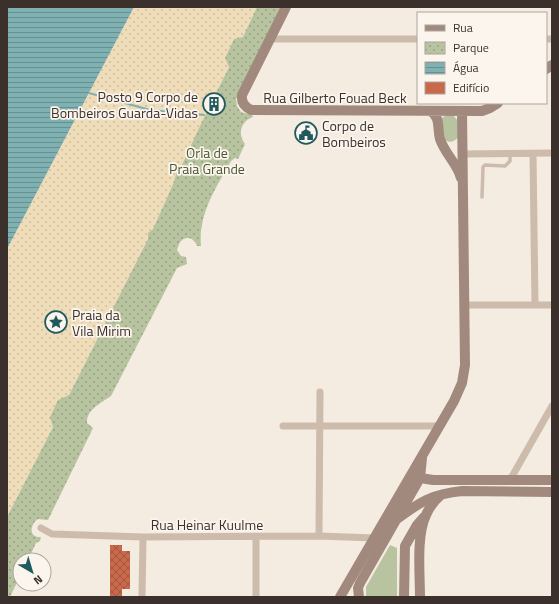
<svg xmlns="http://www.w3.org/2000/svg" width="559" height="604" viewBox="0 0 559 604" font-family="'Titillium Web',sans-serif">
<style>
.green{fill:#b8c4a0}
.sand{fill:url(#sand-dots)}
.park{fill:url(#park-dots)}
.water{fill:url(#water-rules)}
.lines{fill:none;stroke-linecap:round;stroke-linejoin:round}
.stream{stroke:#7fb0b2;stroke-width:2}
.building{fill:url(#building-cross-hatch)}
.lane{stroke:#cdbbac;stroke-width:3.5}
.street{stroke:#cdbbac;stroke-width:7}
.secondary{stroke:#a18a7d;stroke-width:10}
.labels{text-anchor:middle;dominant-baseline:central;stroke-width:3.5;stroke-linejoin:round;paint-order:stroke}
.poi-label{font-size:14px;fill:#3b302b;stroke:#fbf5ee;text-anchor:start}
.street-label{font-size:14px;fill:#3b302b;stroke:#fbf5ee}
.park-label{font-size:14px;fill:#4a5a2e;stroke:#fbf5ee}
</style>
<defs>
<pattern id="sand-dots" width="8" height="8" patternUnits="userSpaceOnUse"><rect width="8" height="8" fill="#efdcb8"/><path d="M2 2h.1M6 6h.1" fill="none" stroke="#cebd9e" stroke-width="1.8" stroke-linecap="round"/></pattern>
<pattern id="park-dots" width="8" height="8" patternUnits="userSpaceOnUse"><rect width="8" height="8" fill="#b8c4a0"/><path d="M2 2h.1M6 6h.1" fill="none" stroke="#97a083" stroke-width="1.8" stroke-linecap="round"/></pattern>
<pattern id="water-rules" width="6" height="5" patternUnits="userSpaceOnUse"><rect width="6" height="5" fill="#7fb0b2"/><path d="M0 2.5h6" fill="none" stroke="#699091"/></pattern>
<pattern id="building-cross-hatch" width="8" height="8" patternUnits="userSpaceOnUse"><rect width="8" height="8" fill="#c8694b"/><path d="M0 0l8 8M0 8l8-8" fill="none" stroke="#a4573f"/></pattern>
</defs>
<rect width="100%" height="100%" fill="#f4ebe1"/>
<path class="green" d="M446,115H453L458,121V138C453,142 450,143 445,140L442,121V118Z
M390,545L397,548V597H366V587Z"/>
<path class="sand" d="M134,7H257L243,37L234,39L225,58L229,66L215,95L212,96L208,112L198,130L180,169L176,175L174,182L153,229C149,231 147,235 148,239L69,395L58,400L53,427L7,517V249Z"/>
<path class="park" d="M257,7H283L236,99L237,106L241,112L252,115L253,117C241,121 237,134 245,144L238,159L235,158L231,161C216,188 198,214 201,246H197C195,239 187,235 181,241C179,243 178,247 177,250L181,256L186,257L187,264L177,268L111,396C101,403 86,410 87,423L93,428L48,520L38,519C30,524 28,538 41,537L40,541L36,543L28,560H20V576L10,597H7V517L53,427L50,417L58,400L69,395L148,239V233L153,229L174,182L176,174L180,169L198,130L207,112L206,108L207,101L215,95L229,67L225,58L234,39L243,37Z"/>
<path class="water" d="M7,7H134L7,249Z"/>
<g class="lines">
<path class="stream" d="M89,93L150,110L204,115"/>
</g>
<path class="building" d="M110,545H122V551H130V589H122V597H110Z"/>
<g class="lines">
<path class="lane" d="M482,197L483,167L485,165L505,166L510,161V154"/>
<path class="street" d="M270,39H418
M546,39H552
M463,154L552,153
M533,154L535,305
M464,305H552
M283,426H440
M510,480L552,406
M41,528L52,534L143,537L319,536L374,538
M319,536L320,392
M256,537V597
M142,597L143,537"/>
<path class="secondary" d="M286,7L242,95C241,102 245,107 251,110L482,111L490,108L498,103
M546,69L552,65
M431,111C441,119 437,128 440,139C445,154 457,163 461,178
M414,477L433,480H552
M397,519C420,502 432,494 462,491L552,492
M340,597L454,401L462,383L465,365L462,111
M359,597L358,588L360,583L420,478L422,458
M404,597L405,546L417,525L424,517
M420,597C420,574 416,536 426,515C429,508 435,500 441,495"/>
</g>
<defs>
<g id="building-ring" transform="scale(1.15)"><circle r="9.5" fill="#fbf5ee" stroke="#1f5a5e" stroke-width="1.5"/><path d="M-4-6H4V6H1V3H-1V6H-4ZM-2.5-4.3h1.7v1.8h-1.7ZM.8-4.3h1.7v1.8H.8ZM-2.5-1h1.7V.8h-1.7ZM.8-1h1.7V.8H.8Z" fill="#1f5a5e"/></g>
<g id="civic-ring" transform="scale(1.15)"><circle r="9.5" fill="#fbf5ee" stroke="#1f5a5e" stroke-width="1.5"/><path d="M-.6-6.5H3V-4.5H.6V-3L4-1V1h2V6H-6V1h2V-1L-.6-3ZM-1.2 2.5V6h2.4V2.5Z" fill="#1f5a5e"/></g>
<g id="sight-ring" transform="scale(1.15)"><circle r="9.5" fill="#fbf5ee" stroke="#1f5a5e" stroke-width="1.5"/><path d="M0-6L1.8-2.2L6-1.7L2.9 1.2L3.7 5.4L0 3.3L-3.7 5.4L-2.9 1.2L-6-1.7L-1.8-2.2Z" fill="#1f5a5e"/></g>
</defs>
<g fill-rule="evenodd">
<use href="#building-ring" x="214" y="104"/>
<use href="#civic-ring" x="306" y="133"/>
<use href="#sight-ring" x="56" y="322"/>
</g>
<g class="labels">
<g class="poi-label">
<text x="198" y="96" text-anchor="end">Posto 9 Corpo de<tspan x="198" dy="16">Bombeiros Guarda-Vidas</tspan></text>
<text x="322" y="125">Corpo de<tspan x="322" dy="16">Bombeiros</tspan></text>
<text x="72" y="314">Praia da<tspan x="72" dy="16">Vila Mirim</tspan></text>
</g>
<g class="street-label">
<text x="335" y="97">Rua Gilberto Fouad Beck</text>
<text x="207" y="524">Rua Heinar Kuulme</text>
</g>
<g class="park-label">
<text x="207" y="152">Orla de<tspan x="207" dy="16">Praia Grande</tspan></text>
</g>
</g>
<rect width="559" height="604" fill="none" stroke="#3b302b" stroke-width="16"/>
<rect x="417" y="12" width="130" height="92" fill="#fbf5ee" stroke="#aea6a0"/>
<rect x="425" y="25" width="20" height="6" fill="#a18a7d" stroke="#aea6a0"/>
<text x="453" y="32" font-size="12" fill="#3b302b">Rua</text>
<rect x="425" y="42" width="20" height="12" fill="url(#park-dots)" stroke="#aea6a0"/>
<text x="453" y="52" font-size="12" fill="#3b302b">Parque</text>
<rect x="425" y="62" width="20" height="12" fill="url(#water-rules)" stroke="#aea6a0"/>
<text x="453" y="72" font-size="12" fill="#3b302b">Água</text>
<rect x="425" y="82" width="20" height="12" fill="#c8694b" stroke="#aea6a0"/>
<text x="453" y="92" font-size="12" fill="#3b302b">Edifício</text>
<g transform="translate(32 572) rotate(142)"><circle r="19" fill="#fbf5ee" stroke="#aea6a0"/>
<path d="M0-3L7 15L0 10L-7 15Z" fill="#1f5a5e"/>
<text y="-6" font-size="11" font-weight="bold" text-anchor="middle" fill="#3b302b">N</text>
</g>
</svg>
